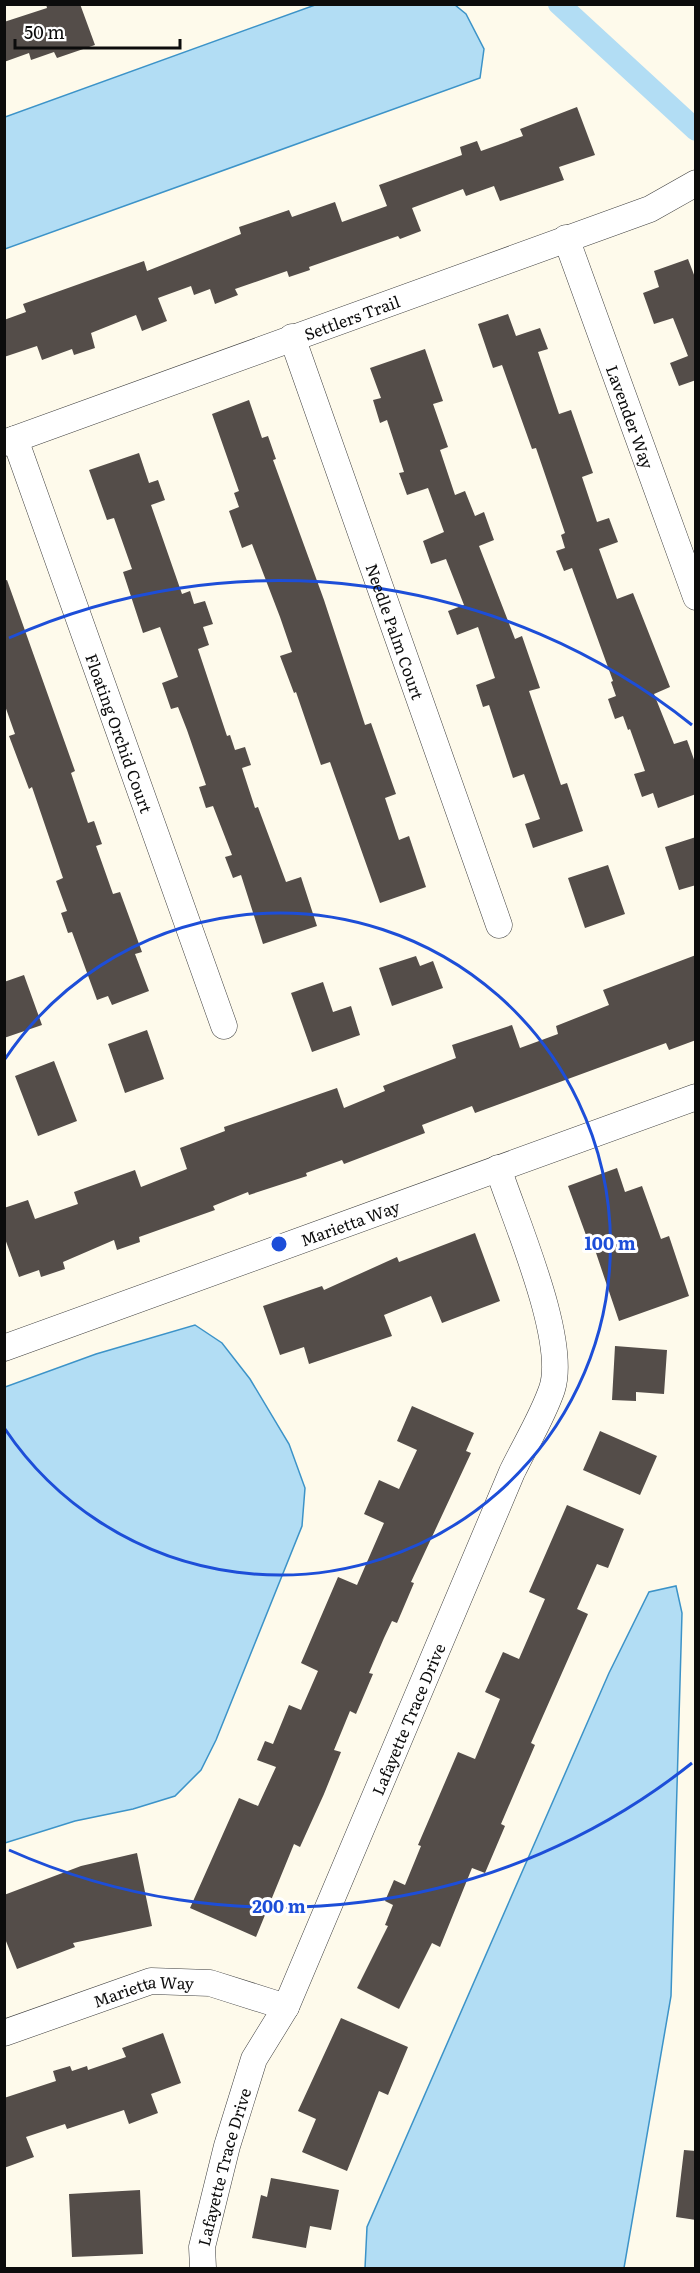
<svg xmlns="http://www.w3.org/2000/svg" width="700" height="2273" viewBox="0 0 700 2273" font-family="Literata,serif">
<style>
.water{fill:#b2ddf4;stroke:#3c93c8;stroke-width:1.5}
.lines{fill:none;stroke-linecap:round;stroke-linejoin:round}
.canal{stroke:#b2ddf4;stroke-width:22}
.building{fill:#544d49}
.minor-casing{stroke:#3f3f3f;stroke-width:27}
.minor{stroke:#fff;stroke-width:26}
.ring{fill:none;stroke:#1d4ed8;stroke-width:3}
.labels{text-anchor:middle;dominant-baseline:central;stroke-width:6;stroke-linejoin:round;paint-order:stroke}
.street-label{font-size:16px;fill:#0c0c0c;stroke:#fff}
.centre{fill:#1d4ed8;stroke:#fff;stroke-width:3}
.ring-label{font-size:18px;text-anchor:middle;font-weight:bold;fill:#1d4ed8;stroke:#fff;stroke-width:6;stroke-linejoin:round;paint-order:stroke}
</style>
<rect width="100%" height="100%" fill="#fefaeb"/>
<path class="water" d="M315,5H455L466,14L484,49L480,78L5,249V117Z
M195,1325L222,1343L250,1379L289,1444L305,1488L302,1526L216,1740L201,1770L175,1796L133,1809L75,1821L5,1843V1387L96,1354Z
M676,1586L682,1613L671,1996L624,2268H365L367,2227L609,1673L649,1592Z"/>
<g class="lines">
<path class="canal" d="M559,4L696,130"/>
</g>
<path class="building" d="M46,4H80L95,45L57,58L54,52L31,60L29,53L4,62V22L47,8Z
M577,107L595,155L559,167L564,180L500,201L494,186L466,196L463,189L412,208L421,231L400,239L398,236L309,267L310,270L289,277L287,271L235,289L238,295L215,304L210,289L194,295L191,286L158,298L167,321L142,331L136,315L91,333L95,348L74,355L72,349L42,360L37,346L4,357V320L26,312L23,304L144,261L147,271L241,234L239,227L289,210L292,217L335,202L342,222L387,206L379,185L462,155L460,147L477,141L481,151L523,136L520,129Z
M688,259L696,280V380L679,386L670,363L688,356L673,318L654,324L643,293L659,287L654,271Z
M508,314L516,336L540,328L548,349L538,352L559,414L571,410L593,473L582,477L597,522L609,518L618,542L599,549L617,599L633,593L670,687L654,694L674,744L687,740L696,765V794L658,808L653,793L642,797L634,774L645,771L630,729L628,730L623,716L615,719L608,699L616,696L611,682L613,681L572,568L564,571L556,551L565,548L561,535L565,533L536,448L532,449L502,365L493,368L478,324Z
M425,349L443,401L433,404L448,447L440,450L455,495L465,491L475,516L484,512L494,540L479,546L515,639L522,636L540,688L529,691L561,785L567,783L583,831L533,848L525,824L540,819L524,774L513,778L489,705L483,707L476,685L495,678L478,627L457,635L448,611L464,605L446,559L431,564L423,541L444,532L428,488L407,495L399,473L404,472L387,420L380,423L373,400L381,398L370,368Z
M249,400L262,438L268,436L276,459L273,460L324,600L365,725L371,723L396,794L385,798L399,840L409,836L426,887L380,903L330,762L321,765L296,692L294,693L280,656L292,652L280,617L252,544L242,548L229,511L239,507L234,493L239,491L212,414Z
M139,453L149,483L158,480L165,500L151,505L182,594L190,591L194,604L205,601L213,624L203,627L209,645L198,649L227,736L230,735L235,750L245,747L251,765L242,768L255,808L258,807L286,882L301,877L317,926L263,944L241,875L233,878L225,857L232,855L213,806L206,808L199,787L206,785L187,730L178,707L171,709L162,683L178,677L160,627L143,633L123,572L132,569L114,518L107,520L89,470Z
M7,580L75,771L71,773L88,823L94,821L102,844L96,846L113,894L120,892L142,952L135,954L149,991L112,1005L108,996L97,1000L72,932L68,933L61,913L67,911L56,881L63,878L32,787L29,789L9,736L15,734L4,703V581Z
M696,837V885L679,890L665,847Z
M608,865L625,914L585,928L568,878Z
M696,955V1040L669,1050L666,1043L475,1113L472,1106L422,1125L425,1133L344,1164L342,1160L306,1173L307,1176L249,1195L248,1192L213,1206L215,1210L139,1237L140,1242L117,1250L114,1240L63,1262L65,1269L41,1277L39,1270L19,1277L4,1236V1208L28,1200L35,1219L78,1204L74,1192L135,1170L141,1187L187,1169L180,1148L225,1131L224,1127L337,1088L344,1108L385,1091L383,1086L456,1058L452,1045L512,1025L520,1048L558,1034L556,1026L609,1005L603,990Z
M416,956L420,966L433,961L443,988L392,1006L379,968Z
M24,975L42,1025L4,1038V982Z
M323,982L333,1012L351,1006L360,1035L312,1052L291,993Z
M147,1030L164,1079L125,1093L108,1044Z
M54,1061L77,1121L38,1136L15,1076Z
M617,1168L625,1192L642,1186L661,1239L669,1236L689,1296L619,1321L593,1244L590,1246L568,1186Z
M475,1233L500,1301L442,1323L431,1296L384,1315L392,1336L309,1364L304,1347L280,1355L263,1306L322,1286L324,1290L397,1257L399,1262Z
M615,1346L667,1350L664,1394L636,1392V1401L612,1400Z
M412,1406L474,1433L466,1451L471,1453L411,1582L414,1583L397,1623L392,1621L384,1638L369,1673L373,1674L356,1714L350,1711L334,1750L341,1752L324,1794L300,1847L294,1844L256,1937L190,1908L239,1798L258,1806L276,1767L257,1760L265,1741L273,1744L289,1705L301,1710L318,1671L301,1663L338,1577L357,1585L384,1523L364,1514L379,1480L399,1489L417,1450L397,1441Z
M600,1431L657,1456L640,1495L583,1470Z
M567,1505L624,1529L608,1568L597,1564L577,1609L588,1614L531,1743L535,1745L501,1824L505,1826L485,1873L472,1868L440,1947L432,1943L399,2009L357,1988L388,1926L385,1925L393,1905L385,1901L394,1880L405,1885L421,1846L418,1845L458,1752L475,1759L500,1699L485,1692L503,1652L519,1659L545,1599L529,1592Z
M137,1853L152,1926L73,1943L75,1947L17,1969L4,1936V1895L81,1866Z
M341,2018L408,2047L388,2095L379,2091L347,2171L302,2152L316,2119L298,2111Z
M163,2033L181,2083L151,2094L158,2113L129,2124L124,2110L67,2129L65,2124L26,2137L34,2157L4,2168V2098L56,2081L53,2071L70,2066L72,2071L87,2066L88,2070L126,2057L122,2048Z
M684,2150L696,2151V2220L676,2217Z
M271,2178L339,2190L331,2230L310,2226L306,2248L252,2238L261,2195L267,2197Z
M140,2190L143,2254L72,2257L69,2194Z"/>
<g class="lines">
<g class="minor-casing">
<g id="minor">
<path id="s1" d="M566,238L696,597"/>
<path id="s2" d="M292,337L499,925"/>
<path id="s3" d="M15,439L224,1026"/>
<path id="s4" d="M4,443L650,209L696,183"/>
<path id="s5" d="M4,1348L696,1097"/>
<path id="s6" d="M4,2033L151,1981L210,1983L286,2007"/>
<path id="s7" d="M203,2268L202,2247L227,2146L254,2059L286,2007L512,1472C525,1445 542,1418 552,1389C568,1340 515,1220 498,1168"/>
</g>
</g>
<use href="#minor" class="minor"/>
</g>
<g class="ring">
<path d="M5 1059A331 331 0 1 1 5 1429"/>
<path d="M692 1763A663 663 0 0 1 9 1850M9 638A663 663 0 0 1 692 725"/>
</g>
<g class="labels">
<g class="street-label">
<text stroke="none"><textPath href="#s4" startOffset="370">Settlers Trail</textPath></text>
<text stroke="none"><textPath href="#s1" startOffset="190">Lavender Way</textPath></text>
<text stroke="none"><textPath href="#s2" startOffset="312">Needle Palm Court</textPath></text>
<text stroke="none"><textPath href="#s3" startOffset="312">Floating Orchid Court</textPath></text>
<text stroke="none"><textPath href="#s5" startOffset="368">Marietta Way</textPath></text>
<text stroke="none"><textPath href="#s7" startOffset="590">Lafayette Trace Drive</textPath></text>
<text stroke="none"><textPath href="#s6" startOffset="147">Marietta Way</textPath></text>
<text stroke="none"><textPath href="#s7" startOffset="104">Lafayette Trace Drive</textPath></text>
</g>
</g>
<circle cx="279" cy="1244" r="9" class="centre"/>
<g class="ring-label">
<text x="610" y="1250">100 m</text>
<text x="279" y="1913">200 m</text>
</g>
<rect width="700" height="2273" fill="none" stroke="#0c0c0c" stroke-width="12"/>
<path d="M15 39v9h165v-9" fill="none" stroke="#0c0c0c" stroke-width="3"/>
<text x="24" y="39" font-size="18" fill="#0c0c0c" stroke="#ffffff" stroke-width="4.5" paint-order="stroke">50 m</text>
</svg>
